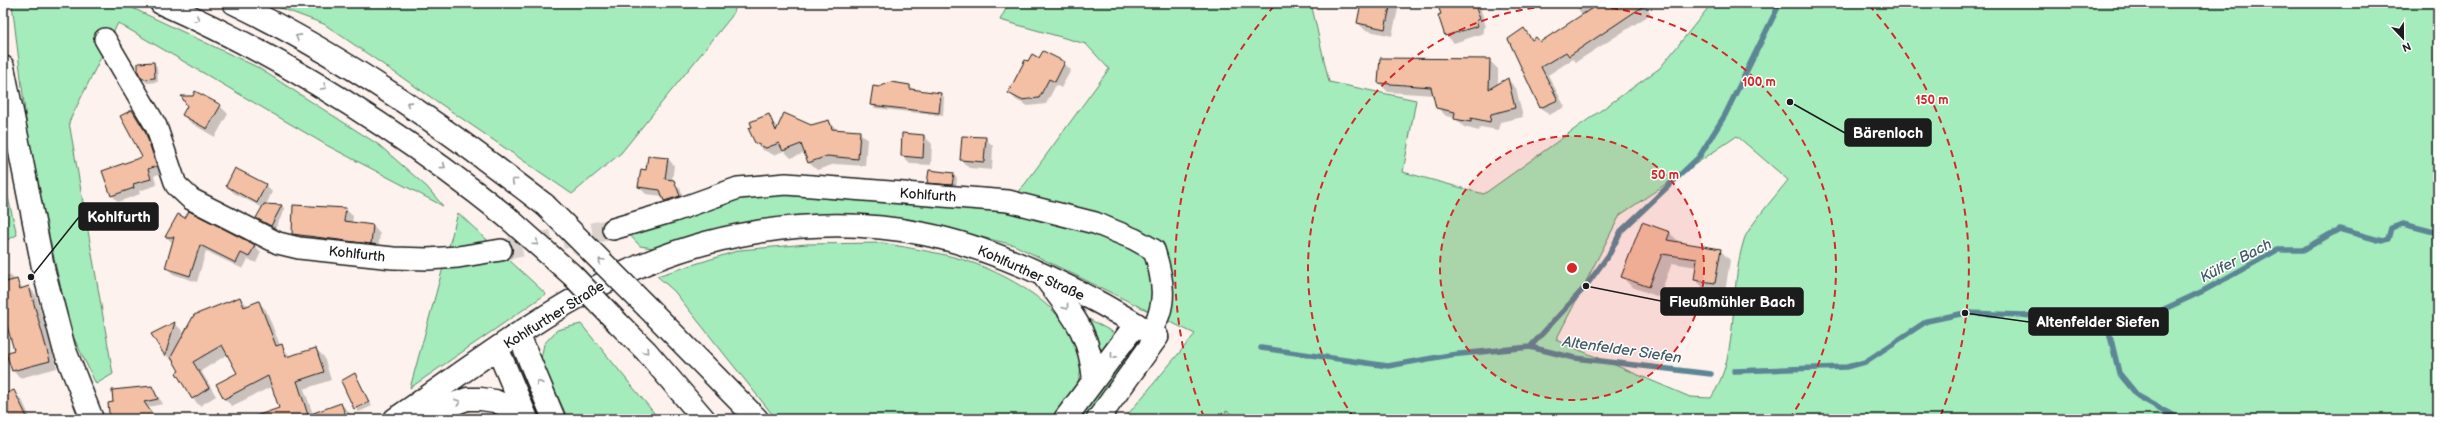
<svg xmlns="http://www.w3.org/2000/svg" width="2441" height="422" viewBox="0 0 2441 422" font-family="'Balsamiq Sans',sans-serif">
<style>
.green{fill:#a4ecbb;stroke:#60846c;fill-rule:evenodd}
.shadow{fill:#0003;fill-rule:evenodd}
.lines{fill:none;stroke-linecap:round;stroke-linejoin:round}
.stream{stroke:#5c8696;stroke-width:5.5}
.building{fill:#f3c0a5;stroke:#1c1c1c}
.minor-tunnel{stroke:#dbd2ce;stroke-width:21;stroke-dasharray:21 10;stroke-linecap:butt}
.minor-casing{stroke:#1c1c1c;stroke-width:24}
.major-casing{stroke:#1c1c1c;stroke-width:25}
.highway-casing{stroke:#1c1c1c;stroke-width:25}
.minor{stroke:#fff;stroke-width:21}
.major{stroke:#fff;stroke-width:22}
.highway{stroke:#fff;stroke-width:22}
.highway-bridge-casing{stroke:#1c1c1c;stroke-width:25;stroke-linecap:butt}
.highway-bridge{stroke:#fff;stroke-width:22}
.oneway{stroke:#999}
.ring{fill:none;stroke:#d62828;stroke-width:2;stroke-dasharray:7 5}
.labels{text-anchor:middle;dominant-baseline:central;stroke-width:3;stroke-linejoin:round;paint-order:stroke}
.street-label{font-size:14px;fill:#1c1c1c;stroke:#fff}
.water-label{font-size:15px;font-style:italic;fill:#415a63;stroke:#fff}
.centre{fill:#d62828;stroke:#fff;stroke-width:2}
.ring-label{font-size:12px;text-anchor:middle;font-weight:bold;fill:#d62828;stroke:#fff;stroke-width:3;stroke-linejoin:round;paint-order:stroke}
.leader{fill:none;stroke:#1c1c1c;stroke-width:1.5}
.callout-dot{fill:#1c1c1c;stroke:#fff;stroke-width:1.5}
.callout{fill:#1c1c1c;stroke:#1c1c1c;stroke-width:1.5}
.callout-label{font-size:15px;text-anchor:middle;font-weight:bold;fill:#fff}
</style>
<rect width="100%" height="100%" fill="#fdf2ed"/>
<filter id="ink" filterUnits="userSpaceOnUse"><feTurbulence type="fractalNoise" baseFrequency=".025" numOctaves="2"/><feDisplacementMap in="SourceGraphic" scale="8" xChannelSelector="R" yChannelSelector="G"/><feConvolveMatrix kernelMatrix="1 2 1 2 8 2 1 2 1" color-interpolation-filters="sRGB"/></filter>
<g filter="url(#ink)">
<path class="green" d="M12,3H122L257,67L379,145L427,187L443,206L328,146L118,23L69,122L113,374L96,384L70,330L29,145Z
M267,3H738L731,17L621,153L572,194L324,24Z
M1009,3H1311L1329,82L1416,100L1403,172L1484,194L1660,68L1712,3H2438V419H1243L1226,411L1223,419H1124L1195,334L1014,245L927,224L832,215L786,217L721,228L653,248L640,246L626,231L734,197L787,191L1000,210L1025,184L1109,69L1086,44L1000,20ZM1737,136L1788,180C1779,192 1747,228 1744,240C1728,290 1741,352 1711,398L1690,397L1556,340L1620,215Z
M3,177L17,235L3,242Z
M458,213L546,294L410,388Z
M883,243C912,249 946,253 973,263C1018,279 1087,320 1080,375C1078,388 1061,409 1053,419H776L674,291L657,276L740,250L807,244Z
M1087,318L1118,335L1103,354Z
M581,324L659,419H568L541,359L544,344L557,330Z
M1127,350L1132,355L1085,419H1077Z"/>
<path class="shadow" d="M1362,3H1404L1403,6L1399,5L1392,36L1365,30L1358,23Z
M1438,3H1479L1486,27L1483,28L1484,33L1454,43L1446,35Z
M1575,3H1644L1651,14L1576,62L1573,59L1548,75L1565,107L1549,115L1541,108L1510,39L1524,29L1533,40L1540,43L1582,15Z
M1039,59L1064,63L1071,70L1061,88L1056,85L1046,104L1028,106L1016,100L1010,93L1029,63Z
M1489,60L1498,69V85L1507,79L1516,88L1523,117L1500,122L1498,130L1480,127L1479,131L1464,127L1455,118L1446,116L1437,107L1434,95L1388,92L1379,83Z
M154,63L157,67L158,82L147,83L143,79Z
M891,83L910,86L914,90L941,94L944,97L943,116L875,108L871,104L879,88Z
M220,106L228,114L215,137L191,123L183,115Z
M132,111L139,118L151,139L163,172L154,176L157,185L139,191L140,194L118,202L112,195L144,157Z
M768,115L778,129L811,126L829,121L837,130L859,132L867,139L865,166L835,164L817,170L809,163L805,153L791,158L784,151L774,155L763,150L755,142L753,127Z
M924,136L932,144L931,165L910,164L902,156Z
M985,138L993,146L992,170L969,168L961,160Z
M667,158L674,165L672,181L680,188L686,203L672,208L663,196L646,194L639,187L647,171Z
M236,169L266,185L272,192L266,205L282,206L285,209L275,229L257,218L263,208L234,193L227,186Z
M953,174L957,178L956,188L932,186L928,182Z
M345,209L353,216L352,223L373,226L380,234L378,251L301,241L293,234ZM344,214H346L344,226Z
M178,215L254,245L261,252L256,263L248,259L243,269L206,251L197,282L173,274L166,267L173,243L166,237Z
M1670,233L1680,243L1720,250L1730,260L1725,293L1705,290L1695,279L1697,267L1672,263L1659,297L1632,287L1622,277Z
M10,275L24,289L29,287L36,295L57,368L20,378L13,371L15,351L3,308V276Z
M240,298L248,306L258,302L266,310L280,345L291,357L316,349L324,357L331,380L304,389L313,414L341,404L349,412L351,419H262L281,408L273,386L232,406L224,399L238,373L228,354L201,371L216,396L200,406L192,398L174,360L173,362L166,355L153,335L175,324L183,331L179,342Z
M355,375L372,406L359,412L355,408Z
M152,387L163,404L148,407L156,419H115Z
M13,392L22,400L31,419H3V397Z"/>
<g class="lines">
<path class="stream" d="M2108,327L2128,326L2203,291L2277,250H2303L2339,229L2382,241L2388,239L2391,228L2403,224L2438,233
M1530,347L1575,358L1711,374
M1261,348L1388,366L1450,355L1530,347L1586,286L1610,253L1621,231L1699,157L1725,115L1780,3
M1734,371L1847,367L1865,362L1927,321L1965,313L2023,315L2108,327L2119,373L2138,396L2179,419"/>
</g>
<path class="building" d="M1361,3H1391L1385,29L1357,23Z
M1437,3H1474L1480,19L1476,21L1478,26L1445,36L1438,15L1441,14Z
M1600,3H1648L1569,56L1566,52L1541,67L1558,100L1540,108L1508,39L1524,28L1532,40L1536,37L1540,42Z
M1043,51L1065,62L1055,82L1049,79L1039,98L1021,100L1008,93L1025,60L1028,61L1032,54L1039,58Z
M1380,58L1490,59L1489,89L1508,78L1515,108L1491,114L1490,122L1471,118V122L1454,119L1455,112L1436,108L1431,87L1378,83Z
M154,62L155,78L142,79L138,72V63Z
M891,82L910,85V89L941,93L939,113L870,105L873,86L879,87Z
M195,91L221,105L207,129L182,115L187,106L181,96H193Z
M132,110L145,131L157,166L148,169L151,179L133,184L134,188L111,196L102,171L142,157L120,116Z
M784,113L811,125L829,120L832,129L860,131L858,159L827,156L808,163L801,144L783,151L779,143L766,148L755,143L748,128L752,127L750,122L769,114L776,131Z
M902,133L924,135L923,158L901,156Z
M962,136L986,137L984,162L960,160Z
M648,156L668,158L665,179L674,180L680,196L664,201L660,190L638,187L641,169L646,170Z
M235,168L266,184L257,203L226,186Z
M929,170L954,173L952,185L927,183Z
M264,204L282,205L271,226L256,218Z
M293,205L346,208L344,221L373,225L371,244L292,234Z
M189,211L255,245L249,257L241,253L236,263L200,245L190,276L165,268L174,237H165L178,214L185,218Z
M1642,222L1670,232L1667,240L1721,249L1715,283L1694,280L1697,259L1662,254L1649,287L1621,277Z
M17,279L20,289L29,286L50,361L12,371L6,353L14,350L3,312V283Z
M240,297L244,307L259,301L276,346L282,344L286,357L316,348L324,372L297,381L308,415L341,403L347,419H253V417L279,408L268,376L224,399L216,384L237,373L222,345L193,362L209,388L192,399L176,373L179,371L171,357L194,315Z
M175,322L165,356L151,334Z
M355,373L369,402L354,409L341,381Z
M152,386L158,399L144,402L156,419H113L109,413L108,403L113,402L112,390Z
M14,390L28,419H3V395Z"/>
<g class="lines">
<path class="minor-tunnel" d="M501,250L613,229"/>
<g class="minor-casing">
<path id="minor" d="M105,39L156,126L176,185L191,199L278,243L299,248L393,258L428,259L458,257L501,250
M613,229L674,211L738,188L786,184L1008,201L1095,223L1134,239L1154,250C1163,278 1169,308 1149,332"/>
</g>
<g class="major-casing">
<path id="major" d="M3,67L44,272L64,348L92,419
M395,419C463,373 530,321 602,284C698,233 817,212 924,234C1000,249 1092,295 1157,337"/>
</g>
<g class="highway-casing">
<path id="highway" d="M161,3C287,59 400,131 507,217
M234,3C346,57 447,129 545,205
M1043,275C1072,315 1089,329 1094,380
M648,308L757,419
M618,323L646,351L704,419
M519,335L554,419
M498,350L527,419
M406,412L448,406L467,399H481L495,401L525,414
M1065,419L1136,324
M1098,419L1157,337"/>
</g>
<use href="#minor" class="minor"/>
<use href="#major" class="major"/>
<use href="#highway" class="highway"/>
<g class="highway-bridge-casing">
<path id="highway-bridge" d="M545,205L648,308
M507,217L572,275L618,323"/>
</g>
<use href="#highway-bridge" class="highway-bridge"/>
</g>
<defs><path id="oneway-chevron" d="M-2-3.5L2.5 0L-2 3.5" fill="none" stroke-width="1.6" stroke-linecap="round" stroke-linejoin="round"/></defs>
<g class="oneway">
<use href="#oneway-chevron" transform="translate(197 19) rotate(26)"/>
<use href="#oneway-chevron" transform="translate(298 37) rotate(-151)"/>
<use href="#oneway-chevron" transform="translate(324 87) rotate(30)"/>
<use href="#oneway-chevron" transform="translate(409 104) rotate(-147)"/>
<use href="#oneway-chevron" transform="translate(443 166) rotate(37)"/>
<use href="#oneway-chevron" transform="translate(514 181) rotate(-142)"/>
<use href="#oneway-chevron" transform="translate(536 243) rotate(42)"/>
<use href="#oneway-chevron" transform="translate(601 261) rotate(-135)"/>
<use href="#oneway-chevron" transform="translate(1066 307) rotate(53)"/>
<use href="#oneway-chevron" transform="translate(646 351) rotate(47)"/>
<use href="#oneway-chevron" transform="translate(1113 356) rotate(129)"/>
<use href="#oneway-chevron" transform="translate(539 383) rotate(-113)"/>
<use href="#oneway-chevron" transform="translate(458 402) rotate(-20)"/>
</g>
</g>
<circle cx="1572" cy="268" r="132" fill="#d62828" fill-opacity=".12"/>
<g class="ring">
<circle cx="1572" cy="268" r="132"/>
<path d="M1354 418A264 264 0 1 1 1790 418"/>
<path d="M1204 417A397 397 0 0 1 1275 5M1869 5A397 397 0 0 1 1940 417"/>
</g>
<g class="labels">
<g class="street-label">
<text transform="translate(928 195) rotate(4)">Kohlfurth</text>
<text transform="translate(357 254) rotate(6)">Kohlfurth</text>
<text transform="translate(1031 273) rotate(24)">Kohlfurther Straße</text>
<text transform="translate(554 315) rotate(-32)">Kohlfurther Straße</text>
</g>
<g class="water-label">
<text transform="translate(2236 261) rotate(-27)">Külfer Bach</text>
<text transform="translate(1622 350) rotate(8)">Altenfelder Siefen</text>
</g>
</g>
<circle cx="1572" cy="268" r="6" class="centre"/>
<g class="ring-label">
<text x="1759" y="86">100 m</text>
<text x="1932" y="104">150 m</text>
<text x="1665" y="179">50 m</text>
</g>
<path class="leader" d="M1790 102L1845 133M31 277L79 217M1586 286L1661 301M1965 313L2029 322"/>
<g class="callout-dot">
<circle cx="1790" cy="102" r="4"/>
<circle cx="31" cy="277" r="4"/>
<circle cx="1586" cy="286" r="4"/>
<circle cx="1965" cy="313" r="4"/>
</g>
<g class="callout">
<rect x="1845" y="119" width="86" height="27" rx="4"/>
<rect x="79" y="203" width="79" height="27" rx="4"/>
<rect x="1661" y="288" width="142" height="27" rx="4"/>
<rect x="2029" y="308" width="139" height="27" rx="4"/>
</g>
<g class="callout-label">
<text x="1888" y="138">Bärenloch</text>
<text x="119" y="222">Kohlfurth</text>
<text x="1732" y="307">Fleußmühler Bach</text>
<text x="2098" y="327">Altenfelder Siefen</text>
</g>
<rect width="2441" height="422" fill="none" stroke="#fff" stroke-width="16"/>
<rect x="8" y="8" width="2425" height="406" fill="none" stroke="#1c1c1c" stroke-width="1.5" filter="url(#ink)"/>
<g transform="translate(2403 38) rotate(158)" stroke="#ffffff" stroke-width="3" paint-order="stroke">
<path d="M0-3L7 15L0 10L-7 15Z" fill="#1c1c1c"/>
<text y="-6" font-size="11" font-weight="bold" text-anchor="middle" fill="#1c1c1c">N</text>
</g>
</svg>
